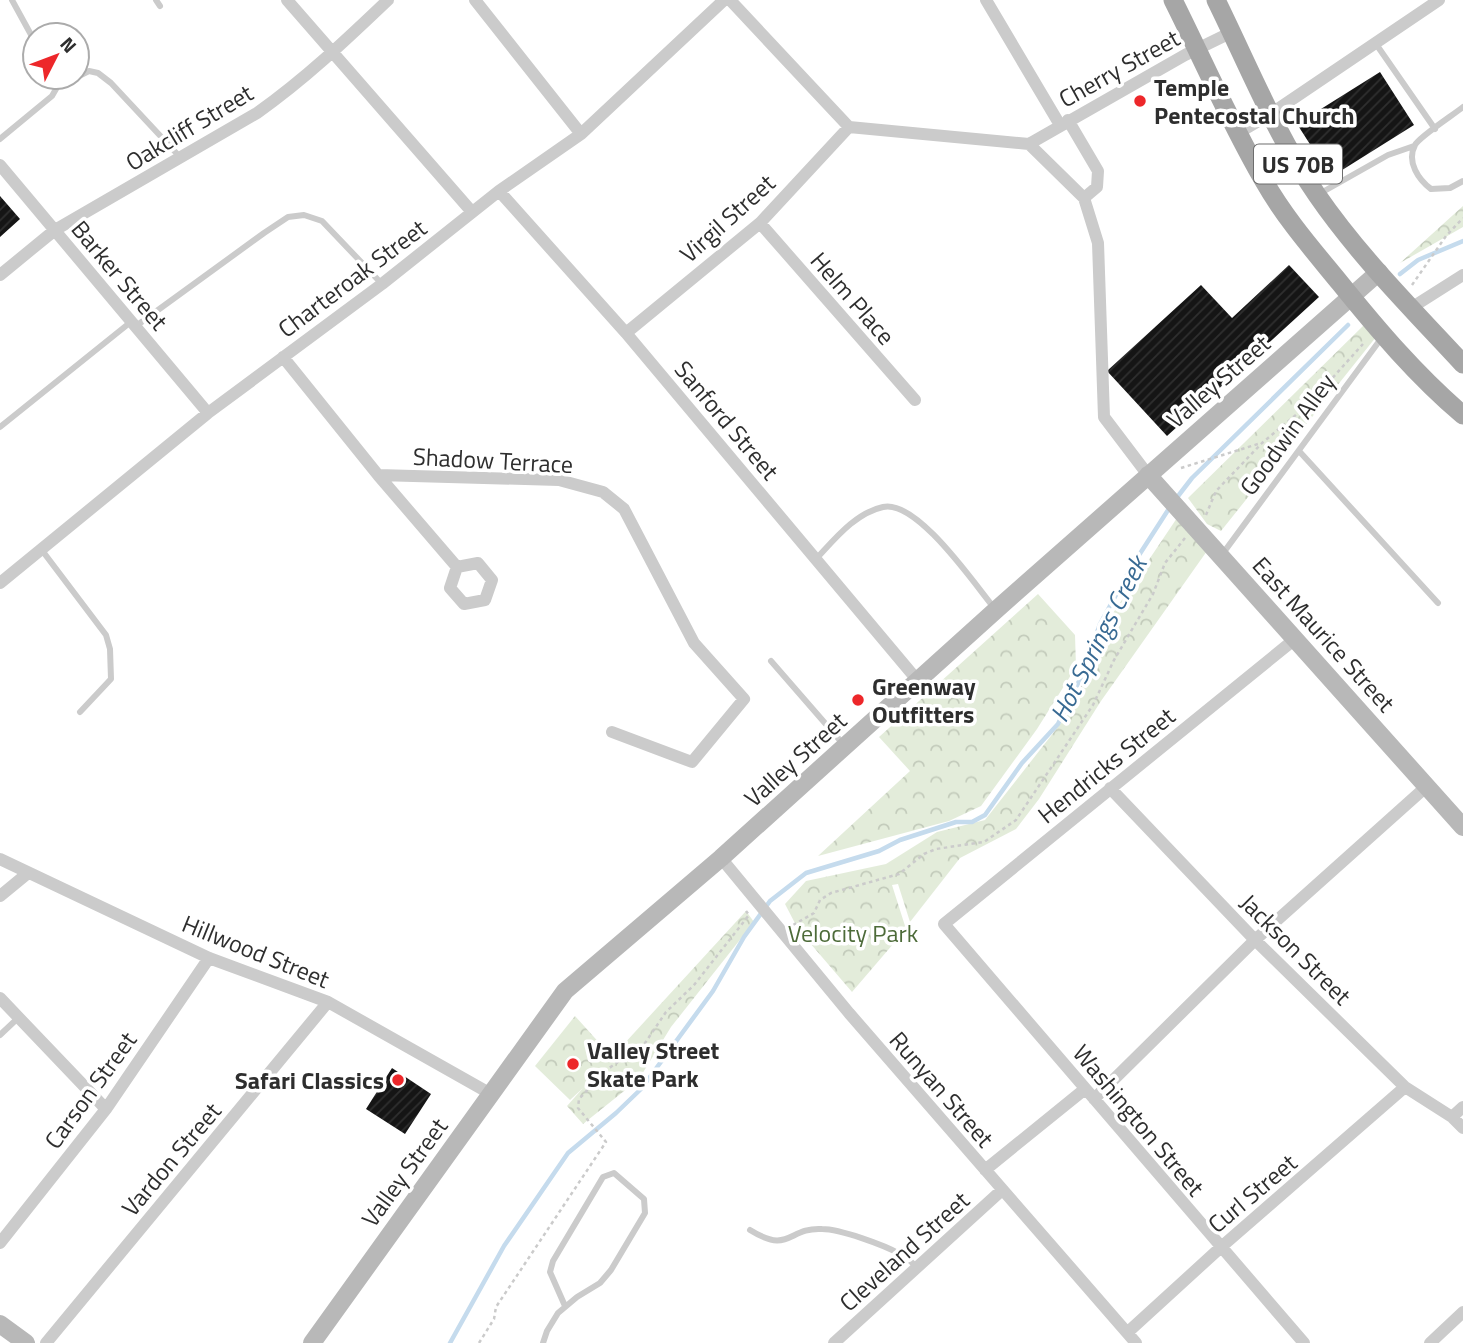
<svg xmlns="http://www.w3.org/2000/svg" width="1463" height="1343" viewBox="0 0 1463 1343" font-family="'Titillium Web',sans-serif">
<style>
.park{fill:url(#park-crowns)}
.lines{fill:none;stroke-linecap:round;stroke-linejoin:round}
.stream{stroke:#c5dbed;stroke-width:4.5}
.building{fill:url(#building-hatch)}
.path{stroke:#cbcbcb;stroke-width:2.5;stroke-dasharray:3.5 3.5;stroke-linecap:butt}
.lane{stroke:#cbcbcb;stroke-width:6}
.street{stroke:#cbcbcb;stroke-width:12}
.secondary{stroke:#b8b8b8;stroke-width:18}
.primary{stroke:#a6a6a6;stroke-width:19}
.poi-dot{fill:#ed272a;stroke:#fff;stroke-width:2.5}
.labels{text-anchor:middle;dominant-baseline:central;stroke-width:7;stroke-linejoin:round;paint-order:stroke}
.shield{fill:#fff;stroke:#6d6d6d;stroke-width:2}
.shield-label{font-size:23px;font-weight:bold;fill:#2e2e2e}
.street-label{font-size:24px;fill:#2e2e2e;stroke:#fff}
.poi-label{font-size:24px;font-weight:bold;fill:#2e2e2e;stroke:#fff;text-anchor:start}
.park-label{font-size:24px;fill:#4d6b39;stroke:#fff}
.water-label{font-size:26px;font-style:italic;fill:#386a93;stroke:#fff}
</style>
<defs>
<pattern id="park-crowns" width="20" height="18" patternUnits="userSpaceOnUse" patternTransform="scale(1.75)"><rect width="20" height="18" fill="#e3ecda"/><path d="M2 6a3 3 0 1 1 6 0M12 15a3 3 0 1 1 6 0" fill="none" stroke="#c3cbbb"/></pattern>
<pattern id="building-hatch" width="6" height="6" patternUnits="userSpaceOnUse" patternTransform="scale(1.75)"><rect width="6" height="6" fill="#151515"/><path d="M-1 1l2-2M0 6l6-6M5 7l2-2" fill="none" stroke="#2f2f2f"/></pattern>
</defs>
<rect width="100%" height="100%" fill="#fff"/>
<path class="park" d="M1463,206V227L1400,263Z
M1364,325L1376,337L1221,531L1207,524L1188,498Z
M1177,518L1207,551L1101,701L1039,799L1016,829L960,858L910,922L898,884L892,885L906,929L852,992L798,929L785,904L806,881L886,864L937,832L985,820L1072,709L1105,625Z
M1038,594L1075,635L1076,667L1037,729L981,806L949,821L818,856L910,771L879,737Z
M746,911L754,922L671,1027L639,1079L583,1124L567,1106L583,1088L570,1100L535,1066L575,1016L612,1057Z"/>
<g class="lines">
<path class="stream" d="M1400,274L1418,260L1463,241
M1175,500L1192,478L1348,325
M450,1343L504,1246L568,1153L616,1113L641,1089L713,991L744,937L770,901L806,873L879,851L900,840L956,822H972L985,815L1022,763L1058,724L1082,675L1100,624L1132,566L1170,507"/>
</g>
<path class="building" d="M1380,72L1414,125L1331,177L1297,124Z
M0,196L20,219L0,237Z
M1289,265L1319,297L1167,436L1107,371L1201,285L1232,318Z
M392,1068L431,1094L405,1134L366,1109Z"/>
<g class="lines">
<path class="path" d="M1412,285L1446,236L1463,218
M1181,468L1258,444
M1206,515L1216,491L1262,443L1309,404L1363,344
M793,925L814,913L820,900L831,893L899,874L924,854L936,849L984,842L1016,820L1093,705L1114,660L1153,594L1165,563L1185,538
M479,1343L494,1319L496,1307L606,1142L578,1108L579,1099L605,1071L645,1043L666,1012L694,985L749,915L746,911"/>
<path class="lane" d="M12,0L35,42
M156,0L160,6
M1376,44L1435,129
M54,77L60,82L76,77
M77,77L89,71L98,73L111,83L180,157
M1463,107C1453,115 1419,137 1415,145C1406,162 1419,180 1431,189L1450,188L1463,181
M0,139L52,96L60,82
M1319,194L1388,155L1414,146
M136,326L264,233L288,217L304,215L322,221L382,284
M0,427L132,321
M1299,451L1438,603
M41,549L106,635L110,649L111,679L80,712
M1221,556L1383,336
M816,559C834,540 855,513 883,507C917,499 975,585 995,609
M771,661L844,745
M0,1035L18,1018
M750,1230C790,1255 788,1227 822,1229C840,1229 884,1245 900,1254C907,1257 912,1263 917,1267
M543,1343L547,1331L558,1313L577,1297L600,1283L611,1270L645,1213L644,1199L614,1173L603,1177L553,1261L550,1272L565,1306"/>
<path class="street" d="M287,0L472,212
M475,0L581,134
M730,0L849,127L1029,144L1084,198L1098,243L1104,417L1148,475
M986,0L1060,125
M1068,120L1098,171L1097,187L1084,198
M1238,133L1272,113L1439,0
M1029,144L1185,55L1232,32
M0,165L208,413
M499,191L626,333L918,681
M760,223L915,400
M0,275L55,230L257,113C305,79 346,40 388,0
M1411,308L1463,275
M626,333L760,223L849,127
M283,357L378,475L457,567
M378,475L559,480L603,492L624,509L694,643L744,699L692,762L612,732
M478,563L492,580L485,600L464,604L450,588L457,567Z
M0,583L208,413L382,284L499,191L581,134L724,0
M1295,639L944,924L1304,1343
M1110,788L1255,940L1405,1087L1452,1117L1463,1128
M721,858L849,1013L1136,1343
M0,859L209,958L328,1002L491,1094
M0,896L28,873
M0,998L106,1109
M1094,1099L1255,940L1427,786
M1452,1117L1463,1107
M985,1170L1085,1089
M0,1243L106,1109L209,958
M1128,1332L1220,1248L1405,1087
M46,1343L328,1002
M834,1343L1002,1190
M1430,1343L1463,1312"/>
<path class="secondary" d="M1148,475L1463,827
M0,1324L26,1343
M312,1343L565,991L721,858L996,610L1379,272"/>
<path class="primary" d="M1173,0C1203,60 1230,123 1264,181C1285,218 1313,250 1340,283C1378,330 1417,376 1463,415
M1216,0C1248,65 1276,135 1317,195C1359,256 1413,310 1463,364"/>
</g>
<g class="poi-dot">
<circle cx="1140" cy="101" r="7"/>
<circle cx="858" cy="700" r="7"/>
<circle cx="573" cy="1064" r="7"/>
<circle cx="398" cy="1080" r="7"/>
</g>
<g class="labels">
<rect class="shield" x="1254" y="144.5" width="88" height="39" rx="5"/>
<g class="shield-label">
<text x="1298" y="164">US 70B</text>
</g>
<g class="street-label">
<text transform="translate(1119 68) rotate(-29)">Cherry Street</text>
<text transform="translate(189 127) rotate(-31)">Oakcliff Street</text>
<text transform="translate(727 218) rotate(-42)">Virgil Street</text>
<text transform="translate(120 275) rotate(50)">Barker Street</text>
<text transform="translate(352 278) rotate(-37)">Charteroak Street</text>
<text transform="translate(853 298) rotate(49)">Helm Place</text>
<text transform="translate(1218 381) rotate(-41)">Valley Street</text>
<text transform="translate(727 420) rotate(50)">Sanford Street</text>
<text transform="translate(1287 434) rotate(-54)">Goodwin Alley</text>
<text transform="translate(493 460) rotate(3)">Shadow Terrace</text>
<text transform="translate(1324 634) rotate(48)">East Maurice Street</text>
<text transform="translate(795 759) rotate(-42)">Valley Street</text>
<text transform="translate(1106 765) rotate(-39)">Hendricks Street</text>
<text transform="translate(1296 949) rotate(45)">Jackson Street</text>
<text transform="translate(256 951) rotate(22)">Hillwood Street</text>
<text transform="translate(942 1089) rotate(49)">Runyan Street</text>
<text transform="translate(90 1090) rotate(-54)">Carson Street</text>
<text transform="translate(1139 1120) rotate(50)">Washington Street</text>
<text transform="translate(171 1159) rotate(-50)">Vardon Street</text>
<text transform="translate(404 1172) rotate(-54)">Valley Street</text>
<text transform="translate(1252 1193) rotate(-40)">Curl Street</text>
<text transform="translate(904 1251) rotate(-42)">Cleveland Street</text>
</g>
<g class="poi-label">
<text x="1154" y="87">Temple<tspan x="1154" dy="28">Pentecostal Church</tspan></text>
<text x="872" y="686">Greenway<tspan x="872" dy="28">Outfitters</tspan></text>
<text x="587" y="1050">Valley Street<tspan x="587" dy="28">Skate Park</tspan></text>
<text x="384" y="1080" text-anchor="end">Safari Classics</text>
</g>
<g class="park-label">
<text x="853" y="933">Velocity Park</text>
</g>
<g class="water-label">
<text transform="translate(1098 639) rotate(-63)">Hot Springs Creek</text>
</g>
</g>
<g transform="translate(56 56) rotate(48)"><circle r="33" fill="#ffffff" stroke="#ababab" stroke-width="2"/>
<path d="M0-5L12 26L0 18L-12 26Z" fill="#ed272a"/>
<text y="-10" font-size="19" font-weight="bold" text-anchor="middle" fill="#2e2e2e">N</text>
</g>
</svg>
